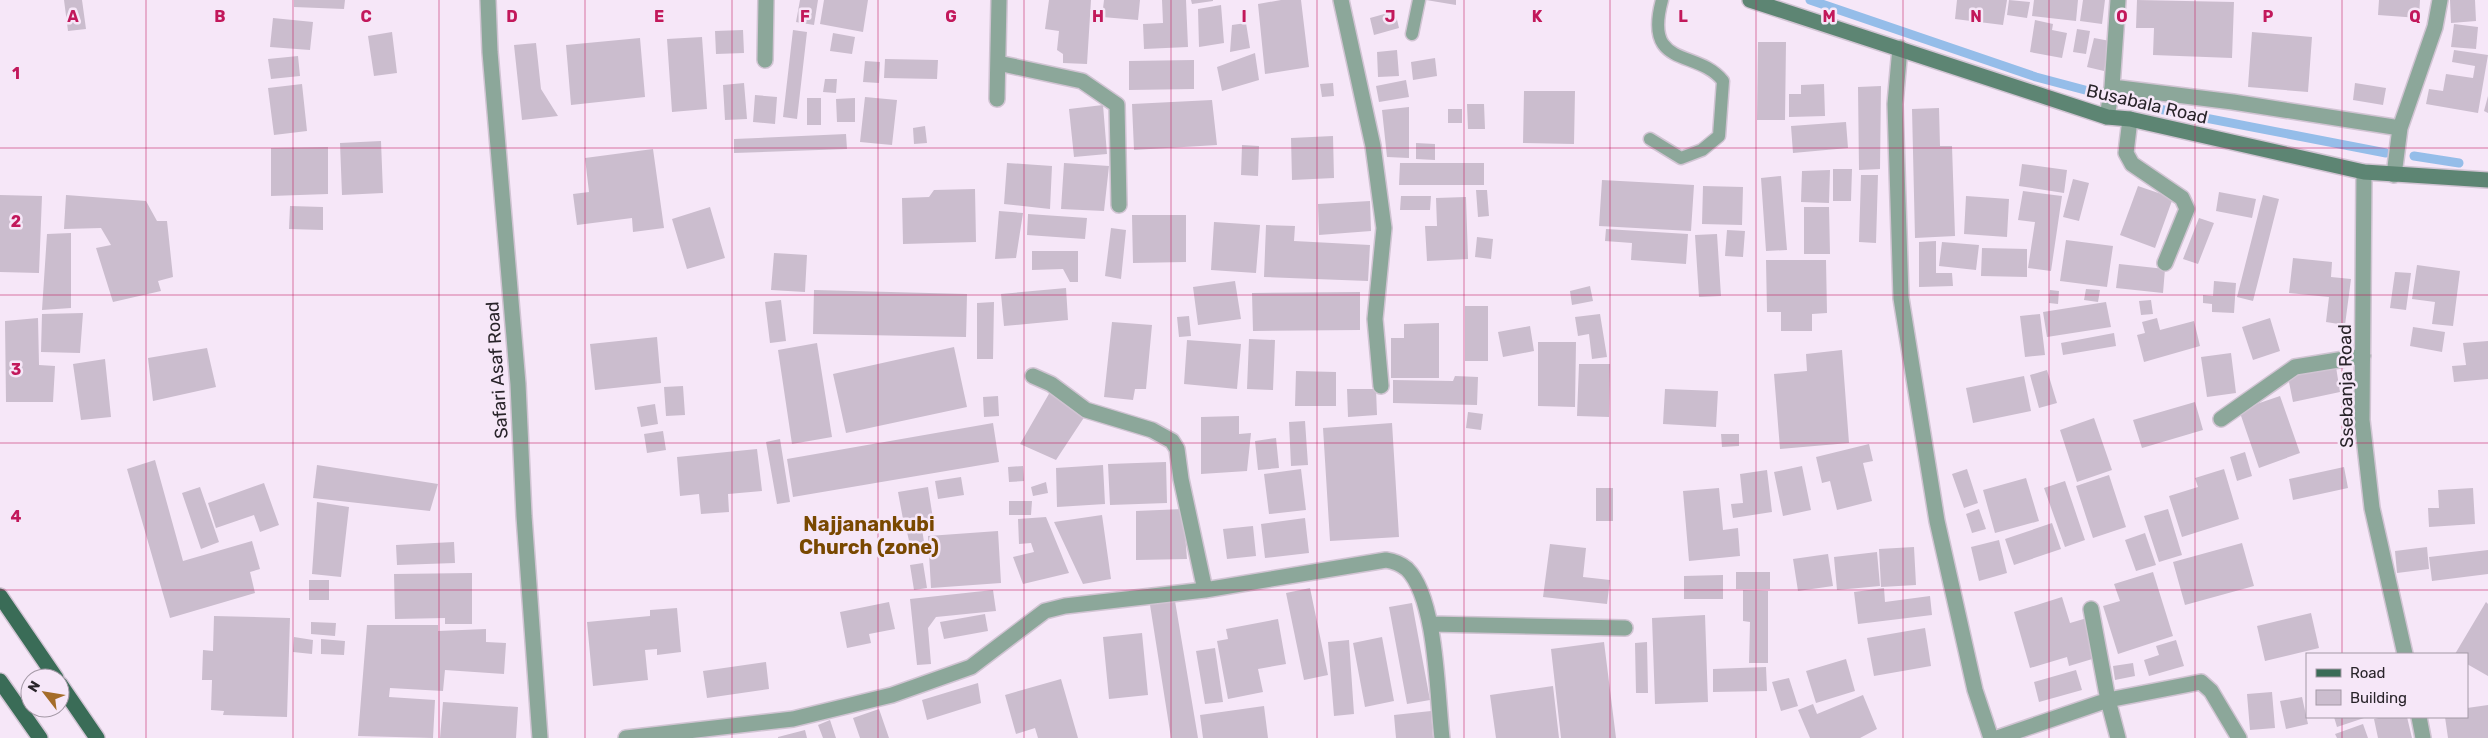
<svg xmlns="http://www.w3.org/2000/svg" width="2488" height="738" viewBox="0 0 2488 738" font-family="Rubik,sans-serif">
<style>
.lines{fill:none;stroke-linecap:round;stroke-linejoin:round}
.stream{stroke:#95bde9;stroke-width:9}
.building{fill:#cbbdce}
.lane-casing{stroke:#d1c4d3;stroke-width:15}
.street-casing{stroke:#d1c4d3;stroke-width:18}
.secondary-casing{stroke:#d1c4d3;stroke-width:18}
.primary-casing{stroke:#d1c4d3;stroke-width:18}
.lane{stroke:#8ca79a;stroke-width:12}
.street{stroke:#8ca79a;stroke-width:15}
.secondary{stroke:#5d8573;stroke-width:15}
.primary{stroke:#3a6c57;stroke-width:15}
.grid{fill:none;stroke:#c2185b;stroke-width:1;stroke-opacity:0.55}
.labels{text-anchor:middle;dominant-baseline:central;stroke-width:5;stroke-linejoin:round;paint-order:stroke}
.street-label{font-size:18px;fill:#29242a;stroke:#f6e7f8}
.quarter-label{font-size:20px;font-weight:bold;fill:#794800;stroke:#f6e7f8}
.grid-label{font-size:16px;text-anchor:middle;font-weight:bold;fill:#c2185b;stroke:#f6e7f8;stroke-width:5;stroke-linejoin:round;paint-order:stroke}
</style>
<rect width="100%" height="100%" fill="#f6e7f8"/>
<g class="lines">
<path class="stream" d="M1810,0L2036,77L2100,94
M2133,104L2386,153
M2414,156L2459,163"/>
</g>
<path class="building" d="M64,0H82L86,29L68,31Z
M294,0H345L344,9L294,7Z
M800,0H818L814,25L796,22Z
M824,0H868L863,32L820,24Z
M1049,0H1091L1087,64L1063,63V54L1057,50L1059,31L1045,29Z
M1104,0H1140L1138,20L1102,17Z
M1162,0H1186L1188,47L1144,49L1143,24L1163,23Z
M1191,0H1213V1L1192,4Z
M1281,0H1301L1309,67L1265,74L1258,4Z
M1426,0H1456V5Z
M1957,0H2007L2003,25L1955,19Z
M2009,0L2030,2L2027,18L2007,15Z
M2034,0H2078L2076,21L2032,16Z
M2083,0H2105L2102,24L2080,21Z
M2137,0L2234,2L2232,58L2153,55L2154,28H2136Z
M2379,0H2420L2419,18L2378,15Z
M2450,0H2475L2476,21L2451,23Z
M1221,5L1224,43L1199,47L1198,9Z
M1395,11L1399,28L1374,35L1370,18Z
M273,18L313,22L310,50L270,47Z
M2035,20L2053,24L2052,30L2067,33L2062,58L2030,52Z
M1246,23L1250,48L1230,52L1232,25Z
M2454,24L2478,27L2476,49L2451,47Z
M2077,29L2090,31L2086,54L2073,52Z
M743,30L744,53L716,54L715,31Z
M793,30L807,32L797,119L783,117Z
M392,32L397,73L374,76L368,36Z
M2252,32L2312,37L2308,92L2248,87Z
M833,33L855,37L852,54L830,51Z
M702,37L707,109L672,112L667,39Z
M640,38L645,97L571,105L566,45Z
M2094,38L2110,41L2104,71L2087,67Z
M1758,42H1786L1785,120H1757Z
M536,43L541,89L558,116L522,120L514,45Z
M1397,50L1399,76L1378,77L1377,52Z
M2454,50L2488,55L2478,113L2426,104L2429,89L2443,91L2446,74L2473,78L2475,66L2452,62Z
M1255,53L1259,80L1222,91L1217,67Z
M298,56L300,76L271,79L268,59Z
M1435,58L1437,76L1413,80L1411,62Z
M885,59L938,60L937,79L884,78Z
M1194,60V89L1129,90V61Z
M865,61L880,62L879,83L863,82Z
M825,79H837L836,93L823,92Z
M1406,80L1409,97L1379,102L1376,86Z
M744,83L747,119L725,120L723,85Z
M1333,83L1334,96L1322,97L1320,84Z
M2355,83L2386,88L2383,105L2353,100Z
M302,84L307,131L274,135L268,88Z
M1824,84L1825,116L1789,117V94H1801V85Z
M1881,86L1880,169L1859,170L1858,87Z
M1524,91H1575L1574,144L1523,143Z
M755,95L777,97L775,124L753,122Z
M2488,96V113L2484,111Z
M865,97L897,100L892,145L860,142Z
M807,98H821V125H807Z
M855,98V122H837L836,99Z
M1212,100L1217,145L1134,150L1132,104Z
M1467,104H1484L1485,129H1468Z
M1103,105L1107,154L1074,157L1069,109Z
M1409,107V158L1387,157L1382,110Z
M1939,108L1940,146H1952L1955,236L1915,238L1912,109Z
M1448,109H1462V123H1448Z
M1846,122L1848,148L1793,153L1791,126Z
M925,126L927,143L914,144L913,128Z
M846,134L847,149L734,153V139Z
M1333,136L1334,178L1292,180L1291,138Z
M381,141L383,193L342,195L340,143Z
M1416,143L1435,144V160L1416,159Z
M1242,145L1259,146L1258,176L1241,175Z
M328,147V194L271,196V148Z
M653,149L664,228L633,232L632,218L577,225L573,194L589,192L585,158Z
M1007,163L1052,166L1050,209L1004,204Z
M1064,163L1109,166L1104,211L1061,209Z
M1400,163H1484V185H1399Z
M2022,164L2067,170L2064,193L2019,186Z
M1833,169H1852L1851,201H1833Z
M1830,170L1829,203L1801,202L1802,171Z
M1861,175H1878L1876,243L1859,242Z
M1781,176L1787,250L1766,251L1761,178Z
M2073,179L2089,183L2079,221L2063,217Z
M1602,180L1694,185L1691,231L1599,226Z
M1703,186L1743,187L1742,225L1702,224Z
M2138,186L2173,198L2155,248L2120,235Z
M975,189L976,242L903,244L902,198L929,197L934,190Z
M1476,190H1487L1489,216L1478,217Z
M2023,191L2062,196L2051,271L2028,268L2035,222L2018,220Z
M2219,192L2256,199L2252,218L2216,211Z
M0,195L42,196L39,273L0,272Z
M66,195L146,201L157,221H167L173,277L158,281L161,291L113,302L96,248L111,245L101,228L64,229Z
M2263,195L2279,199L2253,301L2237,297Z
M1401,196H1431L1430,210H1400Z
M1966,196L2009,199L2007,237L1964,234Z
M1466,197L1468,259L1427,261L1425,226H1437L1436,198Z
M1370,201L1371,231L1319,235L1318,204Z
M290,206L323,207V230L289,229Z
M710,207L725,258L687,269L672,219Z
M1804,207H1829L1830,254H1804Z
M999,211L1023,213L1016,258L995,259Z
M1028,214L1087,218L1085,239L1027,235Z
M1132,215H1186V262L1133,263Z
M2199,218L2214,223L2198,264L2183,259Z
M1214,222L1260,225L1256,273L1211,270Z
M1266,225L1295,226L1294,241L1370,245L1368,281L1264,277Z
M1111,228L1126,230L1121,279L1105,276Z
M1606,229L1688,234L1686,264L1631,260L1632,243L1605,241Z
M1727,230L1745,231L1743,257L1725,256Z
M71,233V308L42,310L47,234Z
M1717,234L1721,296L1699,297L1695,235Z
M1477,237L1493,239L1491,259L1475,257Z
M2066,240L2113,246L2107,287L2060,281Z
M1936,241V273H1952L1953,286L1919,287V242Z
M1942,242L1979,245L1976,270L1939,266Z
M1982,248L2027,249V277L1981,276Z
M1032,251H1078V282H1070L1063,269L1032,270Z
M774,253L807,255L805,292L771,290Z
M2293,258L2332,262L2331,277L2351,279L2345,325L2326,322L2329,297L2289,293Z
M1766,260H1826L1827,313L1812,314V331H1781V312H1767Z
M2119,264L2165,269L2163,293L2116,288Z
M2417,265L2460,271L2453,326L2432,324L2435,302L2412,299Z
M2395,272L2411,273L2406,310L2390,308Z
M1235,281L1241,319L1198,325L1193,287Z
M2214,281L2236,283L2234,313L2212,312V304L2203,303V295L2213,296Z
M1590,286L1593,301L1572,305L1570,291Z
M1066,288L1068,320L1004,326L1001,294Z
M2086,289L2100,290L2098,302L2084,300Z
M814,290L967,294L966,337L813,334Z
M2050,290L2059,291L2058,304L2049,303Z
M1360,292V330L1253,331L1252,293Z
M781,300L786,341L770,343L765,302Z
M2151,300L2153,314L2141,315L2139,301Z
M994,302L993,359H977V303Z
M2106,302L2111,327L2047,337L2043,312Z
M1465,306H1488V361H1465Z
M83,313L80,353L41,352L42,314Z
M1600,314L1607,357L1592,359L1589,334L1578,336L1575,317Z
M2040,314L2045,355L2025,357L2020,316Z
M1189,316L1191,336L1179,337L1177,317Z
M38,318L39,365L55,366L53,402H6L5,321Z
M2157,318L2160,330L2194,321L2200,346L2144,362L2137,335L2145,333L2142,322Z
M2270,318L2280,351L2253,360L2242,327Z
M1112,322L1152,325L1146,389H1135L1133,400L1104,397Z
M1439,323V378H1391V338H1404V324Z
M1530,326L1534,351L1503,357L1498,332Z
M2413,327L2445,332L2442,352L2410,346Z
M2114,333L2116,346L2063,355L2061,343Z
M657,337L661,383L595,390L590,344Z
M1249,339L1275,340L1273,390L1247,389Z
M1187,340L1241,344L1237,389L1184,384Z
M2488,341V379L2454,382L2452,366L2466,365L2463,343Z
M1538,342H1576L1575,407L1538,406Z
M817,343L832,437L792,444L778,350Z
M954,347L967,407L846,433L833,374Z
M207,348L216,387L153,401L148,358Z
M1842,350L1849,443L1780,449L1774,374L1807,371L1806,354Z
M2231,353L2236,393L2207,397L2201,357Z
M105,359L111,417L81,420L73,364Z
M1579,364H1610L1609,417L1577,416Z
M2336,367L2340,392L2293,402L2288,377Z
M2047,370L2057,403L2039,408L2030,375Z
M1296,371L1336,372V406H1295Z
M1455,376L1478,377L1477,405L1393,403V380L1453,381Z
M2024,376L2031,411L1973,423L1966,388Z
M683,386L685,415L666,416L664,387Z
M1347,389H1376L1377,415L1348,417Z
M1665,389L1718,391L1716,427L1663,424Z
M1050,392L1085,416L1056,460L1020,444Z
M998,396L999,416L984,417L983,397Z
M2280,396L2300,453L2259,468L2239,410Z
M2195,402L2203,430L2142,448L2133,420Z
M655,404L658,424L641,427L637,407Z
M1468,412L1483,414L1481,430L1466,428Z
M1239,416V434L1251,433L1247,471L1201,474V417Z
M2094,418L2112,470L2077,482L2060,430Z
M1305,421L1308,465L1291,466L1289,422Z
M993,423L999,462L793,497L787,459Z
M1392,423L1399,537L1330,541L1323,428Z
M663,431L666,450L647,453L644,434Z
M1721,434H1739V446L1722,447Z
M1276,438L1279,468L1258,470L1255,441Z
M780,439L790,502L777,504L766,442Z
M1869,444L1873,461L1863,463L1872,501L1837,510L1830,481L1822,483L1816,457Z
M757,449L762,491L728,494L729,512L701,514L699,494L680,496L677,457Z
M2245,452L2252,476L2237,481L2230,457Z
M155,460L183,561L252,541L260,569L250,572L255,593L170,618L127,469Z
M1166,462L1167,503L1110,505L1108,464Z
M317,465L438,484L430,511L313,498Z
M1103,465L1105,504L1057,507L1056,468Z
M1023,466L1024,481L1009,482L1008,467Z
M1802,466L1811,510L1783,516L1774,472Z
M2344,467L2348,488L2293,500L2289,479Z
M1301,469L1306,510L1269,514L1264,474Z
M1967,469L1978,503L1964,508L1952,474Z
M2224,469L2239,519L2182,537L2169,496L2198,487L2195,478Z
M1767,470L1772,512L1733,518L1731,504L1743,503L1740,474Z
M2109,475L2126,527L2093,538L2076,486Z
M961,477L964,495L938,499L935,481Z
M2026,478L2039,521L1995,533L1983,490Z
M2065,481L2085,540L2065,547L2044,488Z
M1046,482L1048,493L1033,496L1031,487Z
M264,483L279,525L260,532L254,515L216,528L208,503Z
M200,487L219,542L201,549L182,493Z
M928,487L934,525L905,530L898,492Z
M1596,488H1613V521H1596Z
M1719,488L1723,530L1738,528L1740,556L1689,561L1683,491Z
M2473,488L2475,524L2429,527L2428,508H2439L2438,490Z
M1009,501H1032L1031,515H1009Z
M317,502L349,507L341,577L312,574Z
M1183,509L1187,559L1136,560V511Z
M1979,509L1986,529L1972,533L1966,514Z
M2168,509L2182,555L2159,562L2144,516Z
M1102,515L1111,579L1083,584L1054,522Z
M1046,517L1069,573L1023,584L1013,557L1034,552L1031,543L1019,544L1018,519Z
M1305,518L1309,553L1265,558L1261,524Z
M2052,523L2061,549L2014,565L2005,539Z
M1253,526L1256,556L1227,559L1223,529Z
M922,529L924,542L910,545L907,532Z
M998,531L1001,583L931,588L928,536Z
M2145,533L2156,565L2136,571L2125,540Z
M1999,540L2007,573L1979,581L1971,547Z
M454,542L455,563L397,565L396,545Z
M2242,543L2254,586L2185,605L2173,562Z
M1550,544L1586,548L1583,577L1610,580L1607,604L1543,597Z
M1914,547L1916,585L1881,587L1879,549Z
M2427,547L2429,569L2397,573L2395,551Z
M2488,550V574L2432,581L2429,557Z
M1877,552L1880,586L1837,590L1834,557Z
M1828,554L1833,586L1798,591L1793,559Z
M923,563L927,588L914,590L910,565Z
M1736,572H1770V589H1736Z
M2153,572L2173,636L2118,654L2103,606L2120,601L2114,584Z
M472,573V624H445V618L395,619L394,574Z
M1723,575V599H1684V576Z
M309,580H329V600H309Z
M1310,588L1328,675L1304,680L1286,593Z
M1884,588L1885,602L1930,596L1932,615L1858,624L1854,592Z
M993,590L996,611L936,617L928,628L931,664L917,665L910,599Z
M1743,590L1768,591V663H1749L1750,622L1743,621Z
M2062,597L2070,623L2087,618L2099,657L2069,666L2067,657L2030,668L2014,612Z
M1175,601L1198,738H1171L1150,605Z
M889,602L895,629L869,634L871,643L847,648L840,612Z
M2486,602L2488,604V676L2467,664V654H2455Z
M1412,603L1430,700L1407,704L1389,607Z
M677,608L681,652L657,655V649L645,650L648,680L593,686L587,622L650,616V610Z
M2311,613L2319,648L2265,661L2257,626Z
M985,614L988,631L944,639L940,622Z
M1705,615L1708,702L1655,704L1652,618Z
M214,616L290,618L287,717L223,715L224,711L211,710L212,680H202L203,650L213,651Z
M1278,619L1286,664L1258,669L1263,692L1228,699L1217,641L1228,639L1226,629Z
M311,622L336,623L335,636L311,634Z
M367,625H438V631L486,629V642L506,643L504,674L445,670L443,691L390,688L389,697L435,700L433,738L358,736Z
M1925,628L1931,666L1874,676L1867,638Z
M1142,633L1148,695L1109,699L1103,637Z
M294,637L313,640L312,654L293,652Z
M1382,637L1394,701L1365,707L1353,643Z
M321,639L345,641L344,655L321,654Z
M1349,640L1354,714L1334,716L1328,642Z
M2176,640L2184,666L2149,676L2144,660L2159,655L2156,646Z
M1604,642L1616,738H1561L1551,649Z
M1647,642L1648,693H1636L1635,643Z
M1215,648L1223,702L1205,704L1196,651Z
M1846,659L1855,691L1816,703L1806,671Z
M766,662L769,689L707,698L703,671Z
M2133,663L2135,676L2115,680L2113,666Z
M1766,667L1767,691L1713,692V669Z
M2076,670L2082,690L2039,702L2034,682Z
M1789,678L1798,706L1781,711L1772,682Z
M1061,679L1078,738H1038L1035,728L1016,734L1005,695Z
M978,683L981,703L927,720L922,700Z
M1553,686L1559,738H1496L1490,695Z
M2272,692L2275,728L2250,730L2247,694Z
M1863,695L1877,729L1860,738H1810L1798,710L1813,704L1817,714Z
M2302,697L2308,724L2286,729L2280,701Z
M443,702L518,707L516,738H440Z
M2488,705V738H2448L2445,717H2467V708Z
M1264,706L1268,738H1203L1200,715Z
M879,709L889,738H860L853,718Z
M1431,711L1433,738H1396L1394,715Z
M2334,717H2367L2337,727Z
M2383,717H2407L2412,738H2378L2374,719Z
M830,720L836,738H823L818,725Z
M2363,724L2368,738H2337L2335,734Z
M805,730L807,738H778V737Z"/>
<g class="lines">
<g class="lane-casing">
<path id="lane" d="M1412,34L1419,0
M1650,139L1681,158L1702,150L1719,136L1723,81C1697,48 1643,70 1662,0"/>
</g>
<g class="street-casing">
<path id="street" d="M488,0L490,52L518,384L524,516L540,738
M1341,0L1373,146L1384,228L1375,319L1381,386
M1900,48L1895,104L1901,298L1937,521L1975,690L1991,738
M765,60L766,0
M998,63L1082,81L1117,105L1119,205
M2112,87L2233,102L2400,128
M997,99L999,0
M2107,117L2112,87L2118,0
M2130,119L2126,153L2132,164L2182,198L2187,209L2165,263
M2364,172L2362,420L2372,508L2405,654
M2394,175L2400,128L2435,27L2440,0
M1033,376L1051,384L1086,410L1152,430L1172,441L1177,449L1181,479L1205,590
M2221,419L2295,367L2363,356
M2091,609L2108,700L2118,738
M1430,624L1625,628
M2419,717L2423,738
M626,738L793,719L892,695L971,667L1045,611L1065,606L1205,590L1386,560C1393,561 1401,564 1407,569C1437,599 1437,696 1442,738
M1997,738L2108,700L2201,682L2211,691L2239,738"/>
</g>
<g class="secondary-casing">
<path id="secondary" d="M1750,0L2107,117L2130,119L2364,172L2488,180"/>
</g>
<g class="primary-casing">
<path id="primary" d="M0,596L56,678
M0,681L40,738
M60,684L97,738"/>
</g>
<use href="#lane" class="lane"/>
<use href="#street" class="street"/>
<use href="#secondary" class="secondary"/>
<use href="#primary" class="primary"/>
</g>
<path class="grid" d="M146,0V738M293,0V738M439,0V738M585,0V738M732,0V738M878,0V738M1024,0V738M1171,0V738M1317,0V738M1464,0V738M1610,0V738M1756,0V738M1903,0V738M2049,0V738M2195,0V738M2342,0V654M0,148H2488M0,295H2488M0,443H2488M0,590H2488M2342,717V738"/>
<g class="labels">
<g class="street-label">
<text transform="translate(2147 104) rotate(13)">Busabala Road</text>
<text transform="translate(497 370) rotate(-94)">Safari Asaf Road</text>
<text transform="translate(2346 386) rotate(-91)">Ssebanja Road</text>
</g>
<g class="quarter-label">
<text x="869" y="524">Najjanankubi<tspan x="869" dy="23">Church (zone)</tspan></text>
</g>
</g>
<g class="grid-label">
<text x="73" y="22">A</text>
<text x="220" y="22">B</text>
<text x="366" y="22">C</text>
<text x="512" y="22">D</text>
<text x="659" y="22">E</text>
<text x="805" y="22">F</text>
<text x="951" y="22">G</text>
<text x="1098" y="22">H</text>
<text x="1244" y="22">I</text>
<text x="1390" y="22">J</text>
<text x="1537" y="22">K</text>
<text x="1683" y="22">L</text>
<text x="1829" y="22">M</text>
<text x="1976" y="22">N</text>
<text x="2122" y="22">O</text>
<text x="2268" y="22">P</text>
<text x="2415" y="22">Q</text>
<text x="16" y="79">1</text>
<text x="16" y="227">2</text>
<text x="16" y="375">3</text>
<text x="16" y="522">4</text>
</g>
<rect x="2306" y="653" width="162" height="65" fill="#f6e7f8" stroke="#a499a6"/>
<rect x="2316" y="669" width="25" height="8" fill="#3a6c57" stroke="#a499a6"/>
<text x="2350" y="678" font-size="15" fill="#29242a">Road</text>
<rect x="2316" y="690" width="25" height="15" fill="#cbbdce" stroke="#a499a6"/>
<text x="2350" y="703" font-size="15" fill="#29242a">Building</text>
<g transform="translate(45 693) rotate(301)"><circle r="24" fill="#f6e7f8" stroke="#a499a6"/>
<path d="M0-4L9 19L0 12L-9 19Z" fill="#a56d2a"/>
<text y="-8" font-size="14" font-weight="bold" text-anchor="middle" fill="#29242a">N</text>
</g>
</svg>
